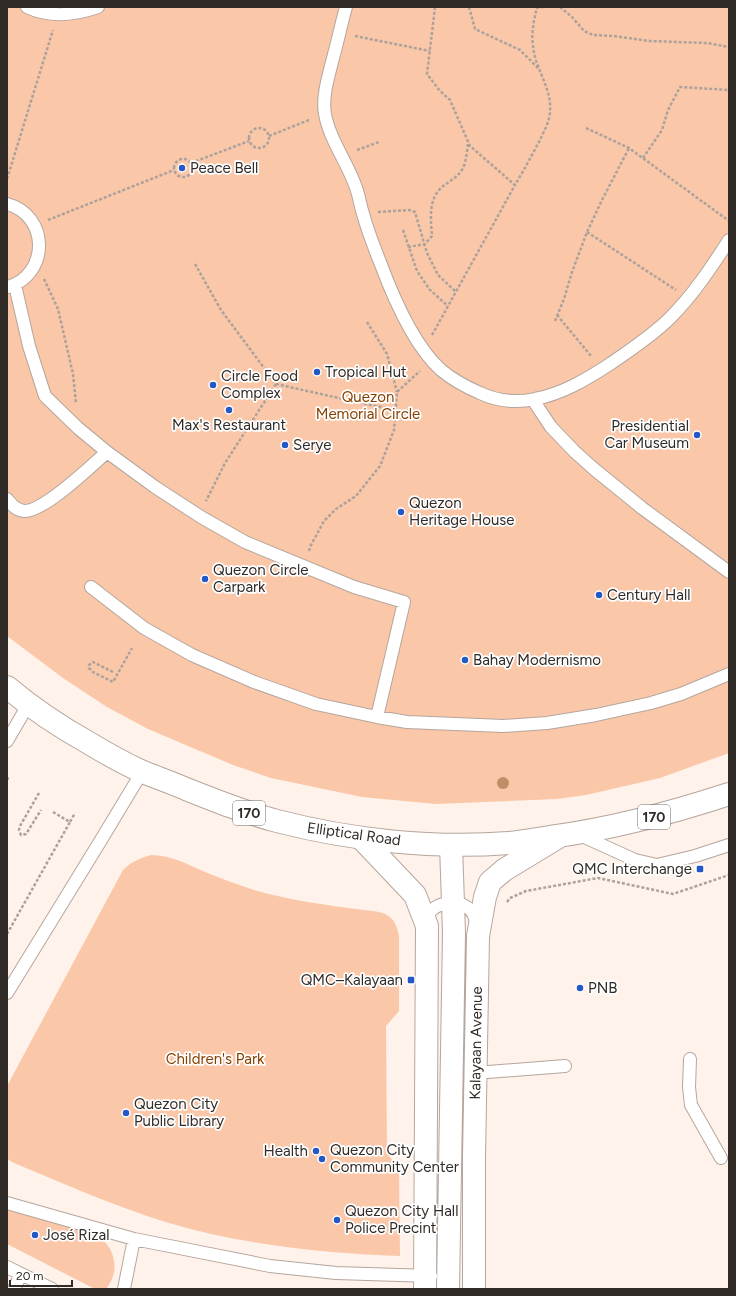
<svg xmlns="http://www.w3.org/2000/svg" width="736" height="1296" viewBox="0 0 736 1296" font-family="Figtree,sans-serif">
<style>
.green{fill:#fac7a8}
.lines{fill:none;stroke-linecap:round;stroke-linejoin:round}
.lane-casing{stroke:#b5a69d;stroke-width:14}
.secondary-casing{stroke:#b5a69d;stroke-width:24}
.primary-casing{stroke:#b5a69d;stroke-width:24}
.path{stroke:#aca29c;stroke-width:2.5;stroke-dasharray:3 2;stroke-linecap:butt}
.lane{stroke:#fff;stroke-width:12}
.secondary{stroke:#fff;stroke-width:22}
.primary{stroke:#fff;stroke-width:22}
.tree{fill:#be9069}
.poi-dot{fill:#2358c5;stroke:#fff;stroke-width:1.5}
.labels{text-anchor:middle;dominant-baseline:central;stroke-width:3.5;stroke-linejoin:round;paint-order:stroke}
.shield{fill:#fff;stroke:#6f6b68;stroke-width:1}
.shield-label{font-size:14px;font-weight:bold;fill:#312b27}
.poi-label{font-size:15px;fill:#312b27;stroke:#fff;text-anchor:start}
.park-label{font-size:15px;fill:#884000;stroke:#fff}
.street-label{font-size:15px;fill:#312b27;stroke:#fff}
</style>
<rect width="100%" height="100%" fill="#fff2ea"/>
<path class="green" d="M7,7H729V753L660,778L586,795L557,799L436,804L362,797L271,778L233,765L148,729L107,707L63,678L7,636Z
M151,855C170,855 187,864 205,872C220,878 236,884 251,889C288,900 326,905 364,910C385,912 395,914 399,936V1011L386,1026L387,1153L399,1169L400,1256C322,1253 244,1245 169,1223C116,1207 65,1184 14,1163L7,1159V1086L123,870C131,862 140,858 151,855Z
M7,1209L97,1235C115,1247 121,1271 106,1289H95L7,1244Z"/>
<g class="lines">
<g class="lane-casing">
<path id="lane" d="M27,7C50,18 75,15 98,7
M346,7C341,25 337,44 332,62C328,78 322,97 325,114C330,142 351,167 358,194C363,218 371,240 380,262C393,297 413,345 441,370C453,380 466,387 480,393C497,401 516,403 535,399C562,394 587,379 610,364C630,350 652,336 670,318C693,295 711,268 729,240
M7,204C49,215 50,274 8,287
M15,285L29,346L45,396L78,428L107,452L155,487L201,517L245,542L354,587L404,602L377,717
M533,400L551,427L575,452L594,469L642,508L729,572
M7,499C12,505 16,510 24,511C44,512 92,465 107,452
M91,587L144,628L192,655L254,682L316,704L377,717L407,722L503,726L547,723L596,715L651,703L681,694L729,674
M7,741L28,705
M580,835L635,860L657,865L695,856L729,845
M427,924C428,920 428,915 430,912C437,903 455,900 465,906C473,910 476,918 477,927
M7,993L101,840L142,772
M690,1059L689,1087L691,1105L721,1158
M475,1073L565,1066
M7,1203L134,1239L270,1266L336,1273L431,1276
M7,1267L52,1289
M14,1289L21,1274
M124,1289L134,1239"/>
</g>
<g class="secondary-casing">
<path id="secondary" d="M361,838L415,895L427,926L425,1289
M448,1289L454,933L451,845
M474,1289V1157L478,936L485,897L490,882L504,870L560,836"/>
</g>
<g class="primary-casing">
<path id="primary" d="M7,687C33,709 60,727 89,743C107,754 125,764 143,772C158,778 172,783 186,789C216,801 246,813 277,821C350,840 433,849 509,843C523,842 537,839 550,837C611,829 671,813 729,794"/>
</g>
<path class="path" d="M435,7L427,74L440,91L450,100L470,146L515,185C524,170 532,155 540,140C544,131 550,121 550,111C552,88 535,69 533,46C531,33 534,20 537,7
M469,7L475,29L520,50L539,69
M560,7L572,17L584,31L593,35L614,36L649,41L707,43L729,47
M536,8L543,7
M355,36L430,51
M586,128L629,148L729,221
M249 138a10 10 0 1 1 20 0a10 10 0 1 1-20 0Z
M269,136L309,120
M357,150L379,142
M643,158L662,130L668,110L680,87L729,90
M174 168a9 9 0 1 1 18 0a9 9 0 1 1-18 0Z
M191,163L249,141
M7,179L53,30
M378,212L409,210L415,212L427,253L438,275L456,292
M48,220L174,170
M403,230L417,271L430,290L448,306
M587,232L676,290
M408,247L425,244L432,236C431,221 428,201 440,189C448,181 458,178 463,168C466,162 467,152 468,144
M195,264L221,310L276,384L225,463L206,501
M44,279L58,309L73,374L76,403
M557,315L591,356
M555,321L564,299L572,272L587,232L602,200L629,148
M367,322L387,354L397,392
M432,335L515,185
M276,384L361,403L396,410
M309,551L310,547L324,521L336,509L356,496L380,466L394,430L397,392L420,371
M113,672L93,662L89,665V668L93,672L113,682L132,648
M7,780L9,776
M39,793L20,826L19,830L21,835L26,834L41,810
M53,812L70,822L75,813
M507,902L510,898L526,891L598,878L673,894L729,875
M7,934L70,822"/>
<use href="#lane" class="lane"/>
<use href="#secondary" class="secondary"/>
<use href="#primary" class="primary"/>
</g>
<circle class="tree" cx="503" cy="783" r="6"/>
<g class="poi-dot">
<circle cx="182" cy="168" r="4"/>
<circle cx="317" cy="372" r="4"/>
<circle cx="213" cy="385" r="4"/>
<circle cx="229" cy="410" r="4"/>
<circle cx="697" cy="435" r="4"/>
<circle cx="285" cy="445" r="4"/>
<circle cx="401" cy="512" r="4"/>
<circle cx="205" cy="579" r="4"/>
<circle cx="599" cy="595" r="4"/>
<circle cx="465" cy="660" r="4"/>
<rect x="696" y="865" width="8" height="8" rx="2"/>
<rect x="407" y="976" width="8" height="8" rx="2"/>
<circle cx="580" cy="988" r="4"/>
<circle cx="126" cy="1113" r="4"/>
<circle cx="316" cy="1151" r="4"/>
<circle cx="322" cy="1159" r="4"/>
<circle cx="337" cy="1220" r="4"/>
<circle cx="35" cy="1235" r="4"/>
</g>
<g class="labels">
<g class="shield">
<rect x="233" y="801" width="32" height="24" rx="3"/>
<rect x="638" y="805" width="32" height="24" rx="3"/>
</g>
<g class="shield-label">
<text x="249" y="813">170</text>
<text x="654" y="817">170</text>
</g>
<g class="poi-label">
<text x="190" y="168">Peace Bell</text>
<text x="325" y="372">Tropical Hut</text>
<text x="221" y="376">Circle Food<tspan x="221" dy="17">Complex</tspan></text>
<text x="229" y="425" text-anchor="middle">Max's Restaurant</text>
<text x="689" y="426" text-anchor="end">Presidential<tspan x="689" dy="17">Car Museum</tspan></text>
<text x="293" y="445">Serye</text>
<text x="409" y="503">Quezon<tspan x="409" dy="17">Heritage House</tspan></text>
<text x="213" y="570">Quezon Circle<tspan x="213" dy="17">Carpark</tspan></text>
<text x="607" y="595">Century Hall</text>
<text x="473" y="660">Bahay Modernismo</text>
<text x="692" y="869" text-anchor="end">QMC Interchange</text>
<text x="403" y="980" text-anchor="end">QMC–Kalayaan</text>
<text x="588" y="988">PNB</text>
<text x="134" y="1104">Quezon City<tspan x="134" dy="17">Public Library</tspan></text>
<text x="330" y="1150">Quezon City<tspan x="330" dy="17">Community Center</tspan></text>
<text x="308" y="1151" text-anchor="end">Health</text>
<text x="345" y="1211">Quezon City Hall<tspan x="345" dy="17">Police Precint</tspan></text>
<text x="43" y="1235">José Rizal</text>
</g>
<g class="park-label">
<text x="368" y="397">Quezon<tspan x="368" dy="17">Memorial Circle</tspan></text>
<text x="215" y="1059">Children's Park</text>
</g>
<g class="street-label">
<text transform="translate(354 834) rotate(8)">Elliptical Road</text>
<text transform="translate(476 1043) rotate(-89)">Kalayaan Avenue</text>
</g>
</g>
<rect width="736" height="1296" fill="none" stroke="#312b27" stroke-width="16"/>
<path d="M10 1280v6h62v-6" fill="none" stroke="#312b27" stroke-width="2"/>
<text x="16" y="1280" font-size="12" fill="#312b27" stroke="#ffffff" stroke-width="3" paint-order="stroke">20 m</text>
</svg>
